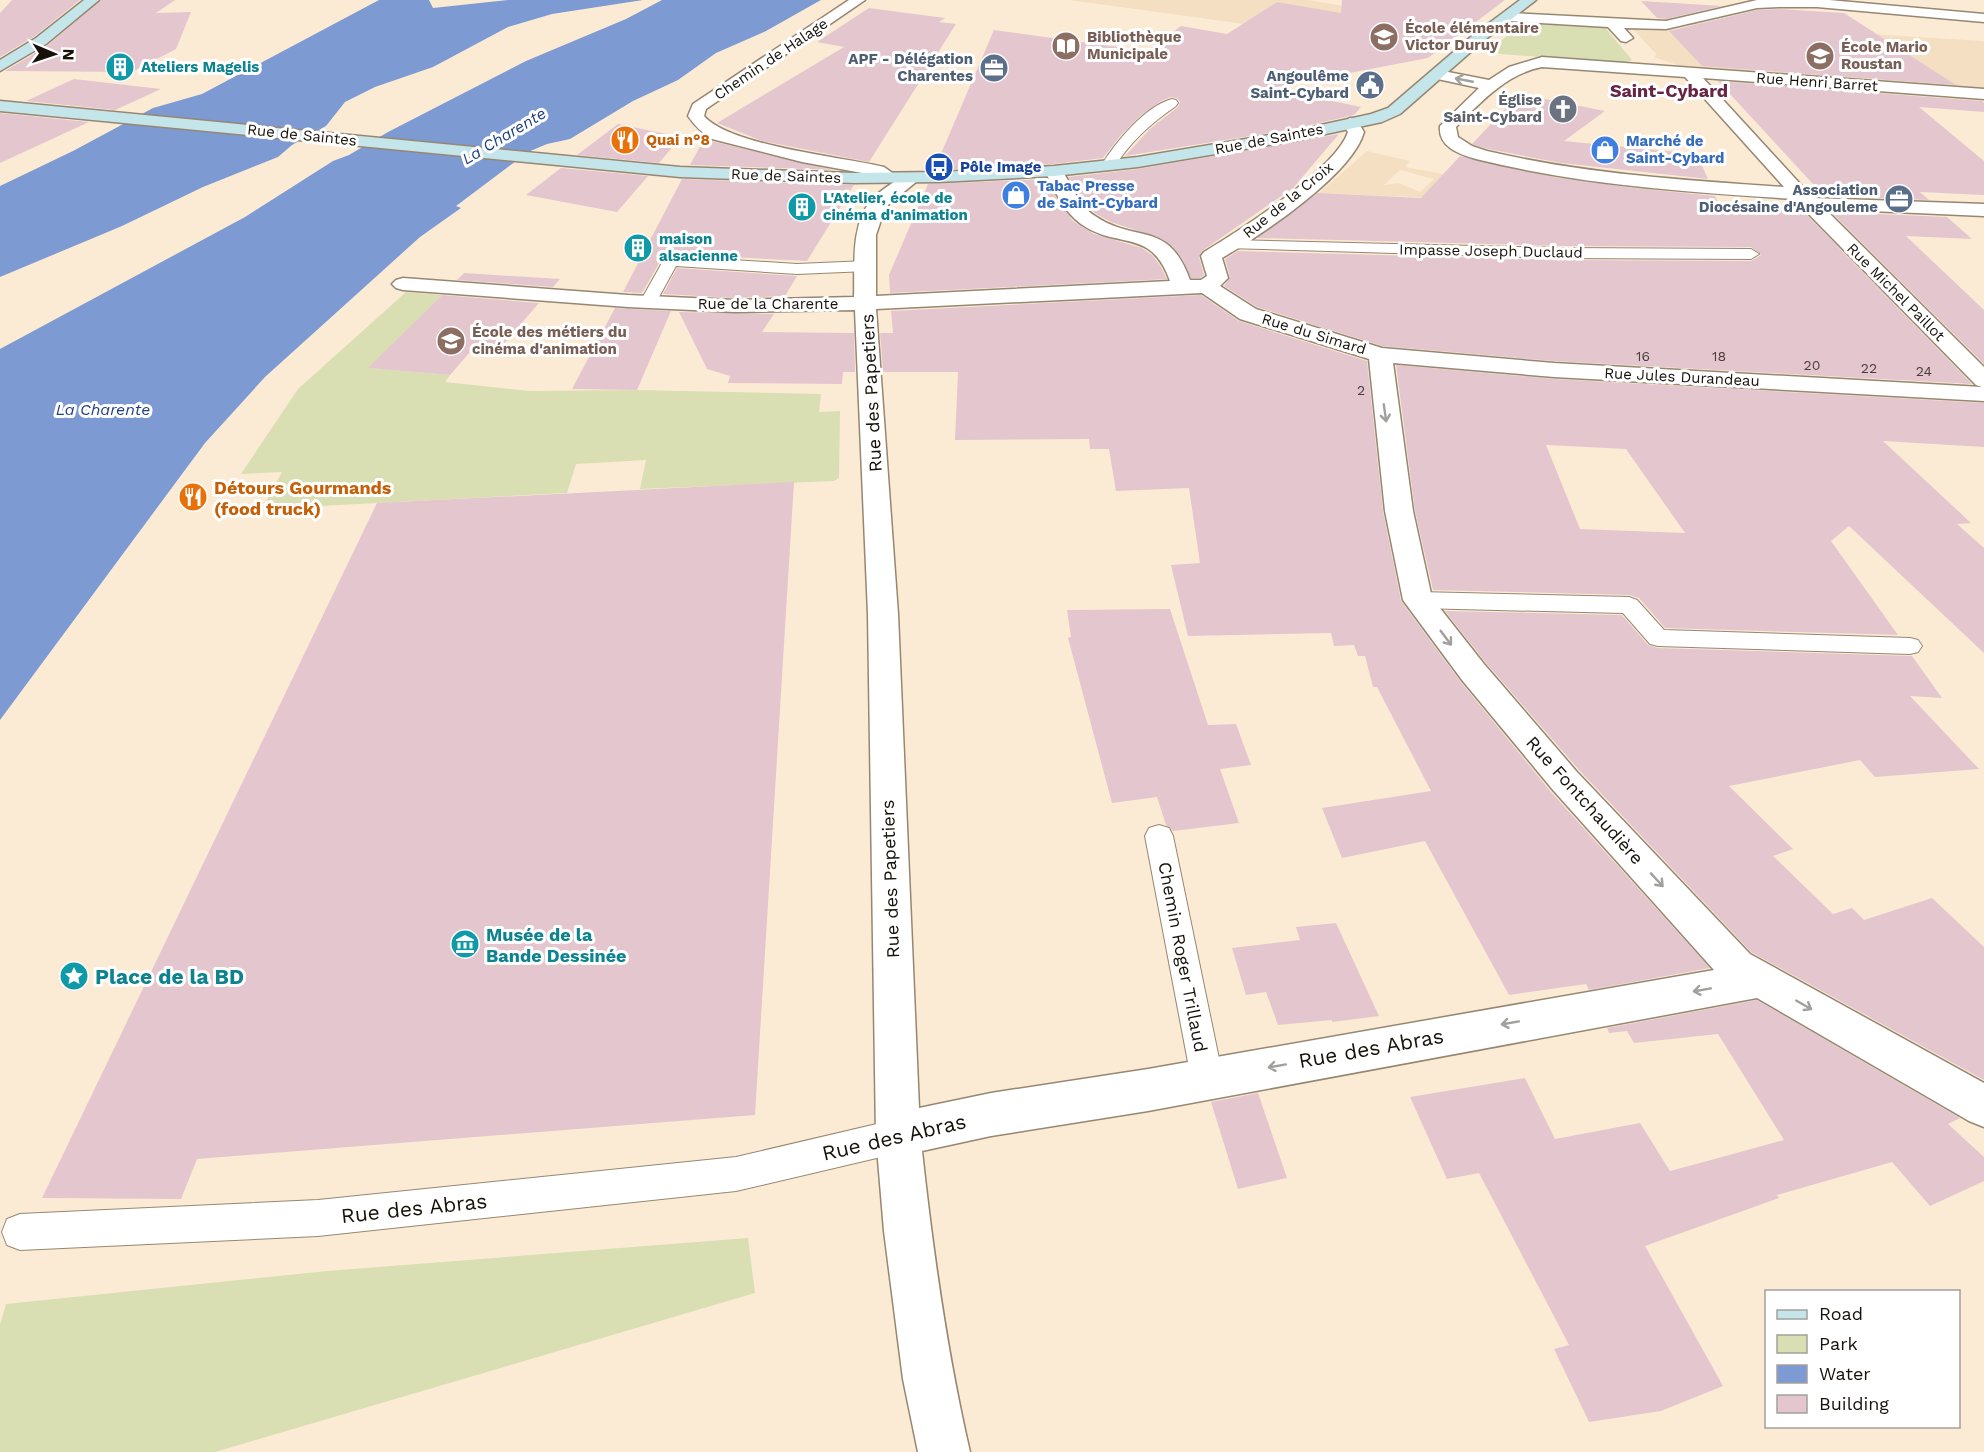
<svg xmlns="http://www.w3.org/2000/svg" width="1984" height="1452" viewBox="0 0 1984 1452" font-family="'Work Sans',sans-serif">
<style>
.built{fill:#f5dfc2;fill-rule:evenodd}
.green{fill:#d9deb3}
.water{fill:#7d9ad3}
.building{fill:#e4c6cf;fill-rule:evenodd}
.lines{fill:none;stroke-linecap:round;stroke-linejoin:round}
.service-casing{stroke:#968772;stroke-width:2}
.minor-casing{stroke:#968772;stroke-width:3}
.secondary-casing{stroke:#968772;stroke-width:3}
.service{fill:#fff;fill-rule:evenodd}
.minor{fill:#fff;fill-rule:evenodd}
.secondary{fill:#c4e5ea;fill-rule:evenodd}
.oneway{stroke:#a2a09d}
.labels{text-anchor:middle;dominant-baseline:central;stroke-width:6;stroke-linejoin:round;paint-order:stroke}
.far-number-label{font-size:14px;fill:#4a3e3a}
.far-education-label{font-size:15px;font-weight:bold;fill:#785e54;stroke:#fff;text-anchor:start}
.far-street-label{font-size:15px;fill:#161109;stroke:#fff}
.far-service-label{font-size:15px;font-weight:bold;fill:#4e5e75;stroke:#fff;text-anchor:end}
.far-culture-label{font-size:15px;font-weight:bold;fill:#0d838f;stroke:#fff;text-anchor:start}
.far-worship-label{font-size:15px;font-weight:bold;fill:#5b616d;stroke:#fff;text-anchor:end}
.far-food-label{font-size:15px;font-weight:bold;fill:#c56008;stroke:#fff;text-anchor:start}
.far-shop-label{font-size:15px;font-weight:bold;fill:#366cbe;stroke:#fff;text-anchor:start}
.far-transit-label{font-size:15px;font-weight:bold;fill:#164399;stroke:#fff;text-anchor:start}
.far-water-label{font-size:16px;font-style:italic;fill:#1f3f83;stroke:#fff}
.far-quarter-label{font-size:18px;font-weight:bold;fill:#662545;stroke:#fff}
.street-label{font-size:18px;fill:#161109;stroke:#fff}
.food-label{font-size:18px;font-weight:bold;fill:#c56008;stroke:#fff;text-anchor:start}
.culture-label{font-size:18px;font-weight:bold;fill:#0d838f;stroke:#fff;text-anchor:start}
.near-culture-label{font-size:21px;font-weight:bold;fill:#0d838f;stroke:#fff;text-anchor:start}
.near-street-label{font-size:21px;fill:#161109;stroke:#fff}
</style>
<rect width="100%" height="100%" fill="#fcebd4"/>
<path class="built" d="M1069,0H1308L1468,27L1244,24Z
M1696,23L1984,41V88L1687,68L1656,58L1654,56L1657,55L1631,27L1694,31L1690,24Z
M1367,151L1410,161L1405,167L1476,180L1458,199L1319,193ZM1400,170L1434,179L1420,192L1399,183L1384,185Z"/>
<path class="green" d="M1526,20L1603,25L1632,60L1624,63L1500,54L1490,50Z
M406,292L442,295L369,368L450,375L445,382L529,391L637,390L821,394L819,412L840,411L839,478L834,481L640,489L646,460L576,464L567,493L262,509L282,472L241,474L298,389Z
M748,1238L755,1293L215,1452H0V1325L6,1304L327,1271Z"/>
<path class="water" d="M379,0H429L433,8L508,0H643L552,14L508,27L433,67L375,87L345,102L326,126L292,145L278,157L203,187L122,226L0,277V186L73,151L153,108L202,94Z
M662,0H821L766,31L716,53L678,80L633,101L570,139L547,144L528,152L456,206L461,208L420,237L265,377L205,443L0,720V349L245,217L333,161L349,155L388,132L526,61L626,19Z"/>
<path class="building" d="M12,0H80L35,36L0,57V13Z
M101,0H175L156,13L191,12L176,49L132,72L5,71L47,46Z
M1342,0H1505L1428,58L1271,88L1361,107L1354,115L1293,129L1125,156L1151,128L1178,107L1180,102L1177,98L1171,97L1161,101L1140,116L1121,135L1103,158L1054,164L934,170L994,30L1147,51L1181,26L1227,34L1277,2L1341,13Z
M1641,1L1722,6L1666,19L1657,18Z
M869,8L945,18L939,22L956,24L869,162L762,141L717,123L844,47L817,42Z
M1779,9L1844,13L1956,85L1702,66L1669,31L1757,10Z
M74,79L161,89L115,110L26,101Z
M1718,81L1982,101L1984,103V112L1919,107L1984,161V195L1920,192L1929,200L1824,196Z
M1525,95L1605,111L1564,141L1697,154L1708,179L1561,163L1488,149L1472,144L1506,108L1510,109Z
M0,113L89,122L0,163Z
M618,124L681,137L659,163L577,155Z
M1339,134L1293,188L1202,251L1199,257L1204,275L1200,278H1191L1183,260L1173,247L1162,239L1111,222L1096,214L1081,199L1068,177L1138,169Z
M705,137L711,141L833,170L690,165Z
M1460,156L1554,177L1634,188L1715,196L1720,207L1802,210L1972,384L1554,361L1382,346L1257,307L1224,286L1230,277L1225,259L1238,251L1562,260L1751,261L1761,255L1751,247L1562,246L1257,238L1318,193L1421,198Z
M561,168L648,176L617,212L526,195Z
M682,179L854,185L807,261L671,254L661,260L642,293L623,292Z
M1046,179L1058,201L1073,221L1094,234L1142,248L1152,255L1160,265L1167,279L890,293L889,275L928,184Z
M1831,212L1947,217L1972,239L1906,236L1984,310V364Z
M677,268L797,276L785,296L735,298L663,294Z
M464,273L560,279L553,287L457,280Z
M442,295L539,303L496,353L471,351L450,375L368,368Z
M1201,295L1239,321L1367,361L1383,511L1401,601L1460,681L1551,792L1710,968L1589,990L1586,984L1509,995L1425,841L1342,858L1322,808L1431,791L1377,687H1373L1365,656H1358L1354,645L1334,646L1331,633L1188,636L1171,565L1200,563L1189,488L1116,491L1109,449H1090L1089,439L955,440L958,372H883L880,333H893L891,311Z
M615,308L671,311L637,390L572,389Z
M679,312L774,314L762,332L854,333L855,372H843L842,384L728,383L730,376L707,369Z
M1396,365L1554,379L1984,403V447L1883,441L1971,523L1957,524L1984,548V653L1849,526L1831,541L1898,635L1665,628L1639,598L1629,595L1433,590L1415,511ZM1546,445L1626,449L1685,533L1580,529Z
M794,482L755,1115L197,1159L181,1199L42,1198L377,503Z
M1170,609L1208,725L1236,724L1251,765L1220,769L1239,823L1173,831L1166,825L1157,797L1112,803L1068,638L1071,637L1067,610Z
M1445,611L1622,615L1648,645L1658,648L1912,656L1942,698L1910,696L1979,769L1875,777L1860,760L1729,786L1793,849L1773,856L1833,914L1852,908L1864,920L1932,898L1984,947V1080L1751,952L1579,770L1486,663Z
M1336,923L1379,1016L1332,1022V1020L1278,1025L1266,992L1246,995L1232,948L1300,940L1296,927Z
M1757,1000L1960,1118L1948,1124L1984,1157V1181L1930,1206L1892,1162L1777,1195L1779,1198L1645,1246L1723,1386L1661,1411L1589,1422L1554,1349L1569,1345L1479,1173L1447,1179L1410,1097L1525,1078L1555,1139L1640,1123L1670,1171L1711,1160L1784,1140L1718,1034L1634,1043L1627,1031L1609,1033L1607,1028Z
M1258,1093L1287,1178L1238,1189L1211,1102Z"/>
<g class="lines">
<g class="service-casing">
<path id="service" d="M1172,99L1176,100L1178,103L1176,106C1150,124 1130,142 1113,169H1103L1101,166C1115,143 1145,106 1172,99Z
M1231,240L1562,248L1751,249L1759,254L1751,259L1562,258L1226,248L1223,245Z
M671,256L797,264L867,261L875,266L867,271L797,274L676,266L654,306H642L640,302L663,261Z
M1418,592L1629,597L1637,600L1664,630L1910,638L1918,640L1922,646L1918,652L1910,654L1658,646L1650,644L1623,613L1418,608L1410,605L1407,600L1410,595Z
M1159,825L1169,828L1173,836L1223,1078L1219,1089L1207,1094L1195,1089L1191,1078L1145,836L1149,828Z
M898,1119L910,1124L915,1136L910,1148L898,1153L736,1191L318,1236L20,1250L7,1245L2,1232L7,1219L20,1214L318,1200L736,1157Z"/>
</g>
<g class="minor-casing">
<path id="minor" d="M849,0H865L706,109L704,116C730,146 842,157 884,167L898,177L895,181L889,182L873,175L802,162L712,139C701,132 695,126 688,116L693,104Z
M1757,0H1829L1984,14V22L1817,7H1779L1757,8L1666,29L1624,28L1633,38L1626,42L1621,41L1608,27L1509,21L1502,17L1509,13L1666,21Z
M1542,57L1984,89V99L1703,78L1813,198L1984,204V216L1825,209L1984,367V401L1554,377L1393,363L1413,511L1432,598L1484,664L1577,772L1750,954L1984,1083V1127L1969,1121L1757,998L1148,1111L991,1136L922,1151C933,1252 947,1353 970,1452H918L903,1379L884,1231L876,1136L868,614L855,310L735,312L628,307L403,290L396,288L392,284L396,280L403,278L628,295L735,300L854,297C855,266 850,223 873,198C882,189 896,181 907,173H919L922,177L888,205L881,220L876,235V296L1170,281C1151,227 1118,250 1081,224C1063,211 1055,191 1045,171L1048,167H1060C1072,185 1077,204 1095,216C1136,244 1168,219 1190,280H1201L1207,276L1201,256L1204,252C1239,231 1336,169 1348,132L1342,123L1350,118L1356,119L1364,132C1352,175 1261,235 1222,258L1228,278L1220,286L1256,309L1382,348L1554,363L1982,387L1976,385L1794,199C1687,192 1580,185 1476,159C1459,154 1438,147 1440,126L1479,88L1433,78L1430,75L1433,72L1438,70L1489,80L1509,67ZM1542,67L1685,77L1784,187C1684,180 1585,174 1487,151L1472,146L1458,137L1456,127C1481,102 1506,74 1542,67ZM1202,293L1240,319L1369,359L1385,511L1403,600L1462,680L1553,790L1714,970L1148,1069L991,1093L919,1108L898,614L876,309Z"/>
</g>
<g class="secondary-casing">
<path id="secondary" d="M84,0H99L46,44L0,71V60L36,38Z
M1520,0H1536L1482,42L1400,114L1382,122L1293,141L1138,167L1054,176L939,182L854,183L680,177L0,111V101L680,167L854,173L939,172L1054,166L1138,157L1293,131L1371,114L1388,108L1472,36Z"/>
</g>
<use href="#service" class="service"/>
<use href="#minor" class="minor"/>
<use href="#secondary" class="secondary"/>
</g>
<defs><path id="oneway-shaft" d="M-6 0H5M1.5-3L5.5 0L1.5 3" fill="none" stroke-width="1.6" stroke-linecap="round" stroke-linejoin="round" transform="scale(1.5)"/></defs>
<g class="oneway">
<use href="#oneway-shaft" transform="translate(1464 80) rotate(-169)"/>
<use href="#oneway-shaft" transform="translate(1385 413) rotate(82)"/>
<use href="#oneway-shaft" transform="translate(1446 638) rotate(53)"/>
<use href="#oneway-shaft" transform="translate(1657 880) rotate(47)"/>
<use href="#oneway-shaft" transform="translate(1702 990) rotate(170)"/>
<use href="#oneway-shaft" transform="translate(1804 1005) rotate(30)"/>
<use href="#oneway-shaft" transform="translate(1510 1023) rotate(170)"/>
<use href="#oneway-shaft" transform="translate(1277 1066) rotate(170)"/>
</g>
<defs>
<g id="school-disc" transform="scale(1.5)"><circle r="9.5" fill="#8d6e63" stroke="#fff"/><path d="M0-5L7-2L0 1L-7-2ZM-4 1L0 2.5L4 1V4Q0 6-4 4Z" fill="#fff"/></g>
<g id="library-disc" transform="scale(1.5)"><circle r="9.5" fill="#8d6e63" stroke="#fff"/><path d="M-6-4Q-3-5.5-.7-3.5V5Q-3 3-6 4ZM6-4Q3-5.5 .7-3.5V5Q3 3 6 4Z" fill="#fff"/></g>
<g id="building-disc" transform="scale(1.5)"><circle r="9.5" fill="#0f9aa8" stroke="#fff"/><path d="M-4-6H4V6H1V3H-1V6H-4ZM-2.5-4.3h1.7v1.8h-1.7ZM.8-4.3h1.7v1.8H.8ZM-2.5-1h1.7V.8h-1.7ZM.8-1h1.7V.8H.8Z" fill="#fff"/></g>
<g id="office-disc" transform="scale(1.5)"><circle r="9.5" fill="#5c6f8a" stroke="#fff"/><path d="M-6-3h4V-5.5h4V-3h4V5H-6ZM-1-4.5V-3h2v-1.5ZM-6 0V1H6V0Z" fill="#fff"/></g>
<g id="civic-disc" transform="scale(1.5)"><circle r="9.5" fill="#5c6f8a" stroke="#fff"/><path d="M-.6-6.5H3V-4.5H.6V-3L4-1V1h2V6H-6V1h2V-1L-.6-3ZM-1.2 2.5V6h2.4V2.5Z" fill="#fff"/></g>
<g id="church-disc" transform="scale(1.5)"><circle r="9.5" fill="#6b7280" stroke="#fff"/><path d="M-1.2-6h2.4v3.5h3.3v2.4h-3.3V6h-2.4V-.1h-3.3v-2.4h3.3Z" fill="#fff"/></g>
<g id="restaurant-disc" transform="scale(1.5)"><circle r="9.5" fill="#e8710a" stroke="#fff"/><path d="M-5-6h1v4h1v-4h1v4h1v-4h1v5L-1.5 .5V6h-2V.5L-5-1ZM5-6V6H3V1.5H1.5Q1.5-4 5-6Z" fill="#fff"/></g>
<g id="shop-disc" transform="scale(1.5)"><circle r="9.5" fill="#3f7fe0" stroke="#fff"/><path d="M-5-2.5h2.3a2.7 3.5 0 0 1 5.4 0H5L5.5 6h-11ZM-1.5-2.5h3a1.5 2.3 0 0 0-3 0Z" fill="#fff"/></g>
<g id="bus-disc" transform="scale(1.5)"><circle r="9.5" fill="#1a4fb4" stroke="#fff"/><path d="M-5-6H5V4H4V6H2V4H-2V6H-4V4H-5ZM-3.5-4V0h7V-4ZM-3.5 1.2v1.5H-2V1.2ZM2 1.2v1.5H3.5V1.2Z" fill="#fff"/></g>
<g id="university-disc" transform="scale(1.5)"><circle r="9.5" fill="#8d6e63" stroke="#fff"/><path d="M0-5L7-2L0 1L-7-2ZM-4 1L0 2.5L4 1V4Q0 6-4 4Z" fill="#fff"/></g>
<g id="museum-disc" transform="scale(1.5)"><circle r="9.5" fill="#0f9aa8" stroke="#fff"/><path d="M0-6L6-3V-2H-6V-3ZM-5-1h2V3h-2ZM-1-1h2V3h-2ZM3-1h2V3H3ZM-6 4H6V6H-6Z" fill="#fff"/></g>
<g id="sight-disc" transform="scale(1.5)"><circle r="9.5" fill="#0f9aa8" stroke="#fff"/><path d="M0-6L1.8-2.2L6-1.7L2.9 1.2L3.7 5.4L0 3.3L-3.7 5.4L-2.9 1.2L-6-1.7L-1.8-2.2Z" fill="#fff"/></g>
</defs>
<g fill-rule="evenodd">
<use href="#school-disc" x="1384" y="37"/>
<use href="#library-disc" x="1066" y="46"/>
<use href="#school-disc" x="1820" y="56"/>
<use href="#building-disc" x="120" y="67"/>
<use href="#office-disc" x="994" y="68"/>
<use href="#civic-disc" x="1370" y="85"/>
<use href="#church-disc" x="1563" y="109"/>
<use href="#restaurant-disc" x="625" y="140"/>
<use href="#shop-disc" x="1605" y="150"/>
<use href="#bus-disc" x="939" y="167"/>
<use href="#shop-disc" x="1016" y="195"/>
<use href="#office-disc" x="1899" y="199"/>
<use href="#building-disc" x="802" y="207"/>
<use href="#building-disc" x="638" y="248"/>
<use href="#university-disc" x="451" y="341"/>
<use href="#restaurant-disc" x="193" y="497"/>
<use href="#museum-disc" x="465" y="944"/>
<use href="#sight-disc" x="74" y="976"/>
</g>
<g class="labels">
<g class="far-number-label">
<text x="1643" y="356">16</text>
<text x="1719" y="356">18</text>
<text x="1812" y="365">20</text>
<text x="1869" y="368">22</text>
<text x="1924" y="371">24</text>
<text x="1361" y="390">2</text>
</g>
<g class="far-education-label">
<text x="1405" y="28">École élémentaire<tspan x="1405" dy="17">Victor Duruy</tspan></text>
<text x="1087" y="37">Bibliothèque<tspan x="1087" dy="17">Municipale</tspan></text>
<text x="1841" y="47">École Mario<tspan x="1841" dy="17">Roustan</tspan></text>
<text x="472" y="332">École des métiers du<tspan x="472" dy="17">cinéma d'animation</tspan></text>
</g>
<g class="far-street-label">
<text transform="translate(771 59) rotate(-34)">Chemin de Halage</text>
<text transform="translate(1817 82) rotate(4)">Rue Henri Barret</text>
<text transform="translate(302 135) rotate(6)">Rue de Saintes</text>
<text transform="translate(1269 139) rotate(-11)">Rue de Saintes</text>
<text transform="translate(786 176) rotate(2)">Rue de Saintes</text>
<text transform="translate(1288 200) rotate(-39)">Rue de la Croix</text>
<text transform="translate(1491 251) rotate(1)">Impasse Joseph Duclaud</text>
<text transform="translate(1896 292) rotate(45)">Rue Michel Paillot</text>
<text x="768" y="304">Rue de la Charente</text>
<text transform="translate(1314 334) rotate(17)">Rue du Simard</text>
<text transform="translate(1682 377) rotate(3)">Rue Jules Durandeau</text>
</g>
<g class="far-service-label">
<text x="973" y="59">APF - Délégation<tspan x="973" dy="17">Charentes</tspan></text>
<text x="1349" y="76">Angoulême<tspan x="1349" dy="17">Saint-Cybard</tspan></text>
<text x="1878" y="190">Association<tspan x="1878" dy="17">Diocésaine d'Angouleme</tspan></text>
</g>
<g class="far-culture-label">
<text x="141" y="67">Ateliers Magelis</text>
<text x="823" y="198">L'Atelier, école de<tspan x="823" dy="17">cinéma d'animation</tspan></text>
<text x="659" y="239">maison<tspan x="659" dy="17">alsacienne</tspan></text>
</g>
<g class="far-worship-label">
<text x="1542" y="100">Église<tspan x="1542" dy="17">Saint-Cybard</tspan></text>
</g>
<g class="far-food-label">
<text x="646" y="140">Quai n°8</text>
</g>
<g class="far-shop-label">
<text x="1626" y="141">Marché de<tspan x="1626" dy="17">Saint-Cybard</tspan></text>
<text x="1037" y="186">Tabac Presse<tspan x="1037" dy="17">de Saint-Cybard</tspan></text>
</g>
<g class="far-transit-label">
<text x="960" y="167">Pôle Image</text>
</g>
<g class="far-water-label">
<text transform="translate(504 136) rotate(-31)">La Charente</text>
<text x="103" y="409">La Charente</text>
</g>
<g class="far-quarter-label">
<text x="1669" y="90">Saint-Cybard</text>
</g>
<g class="street-label">
<text transform="translate(871 393) rotate(-93)">Rue des Papetiers</text>
<text transform="translate(1585 800) rotate(48)">Rue Fontchaudière</text>
<text transform="translate(890 879) rotate(-92)">Rue des Papetiers</text>
<text transform="translate(1183 957) rotate(79)">Chemin Roger Trillaud</text>
</g>
<g class="food-label">
<text x="214" y="487">Détours Gourmands<tspan x="214" dy="21">(food truck)</tspan></text>
</g>
<g class="culture-label">
<text x="486" y="934">Musée de la<tspan x="486" dy="21">Bande Dessinée</tspan></text>
</g>
<g class="near-culture-label">
<text x="95" y="976">Place de la BD</text>
</g>
<g class="near-street-label">
<text transform="translate(1371 1048) rotate(-10)">Rue des Abras</text>
<text transform="translate(894 1137) rotate(-13)">Rue des Abras</text>
<text transform="translate(414 1208) rotate(-6)">Rue des Abras</text>
</g>
</g>
<rect x="1765" y="1290" width="195" height="138" fill="#ffffff" stroke="#a2a09d" stroke-width="1.5"/>
<rect x="1777" y="1310" width="30" height="9" fill="#c4e5ea" stroke="#a2a09d" stroke-width="1.5"/>
<text x="1819" y="1320" font-size="18" fill="#161109">Road</text>
<rect x="1777" y="1335" width="30" height="18" fill="#d9deb3" stroke="#a2a09d" stroke-width="1.5"/>
<text x="1819" y="1350" font-size="18" fill="#161109">Park</text>
<rect x="1777" y="1365" width="30" height="18" fill="#7d9ad3" stroke="#a2a09d" stroke-width="1.5"/>
<text x="1819" y="1380" font-size="18" fill="#161109">Water</text>
<rect x="1777" y="1395" width="30" height="18" fill="#e4c6cf" stroke="#a2a09d" stroke-width="1.5"/>
<text x="1819" y="1410" font-size="18" fill="#161109">Building</text>
<g transform="translate(54 54) rotate(92)" stroke="#ffffff" stroke-width="4.5" paint-order="stroke">
<path d="M0-4.5L10 22L0 15L-10 22Z" fill="#161109"/>
<text y="-9" font-size="16" font-weight="bold" text-anchor="middle" fill="#161109">N</text>
</g>
</svg>
